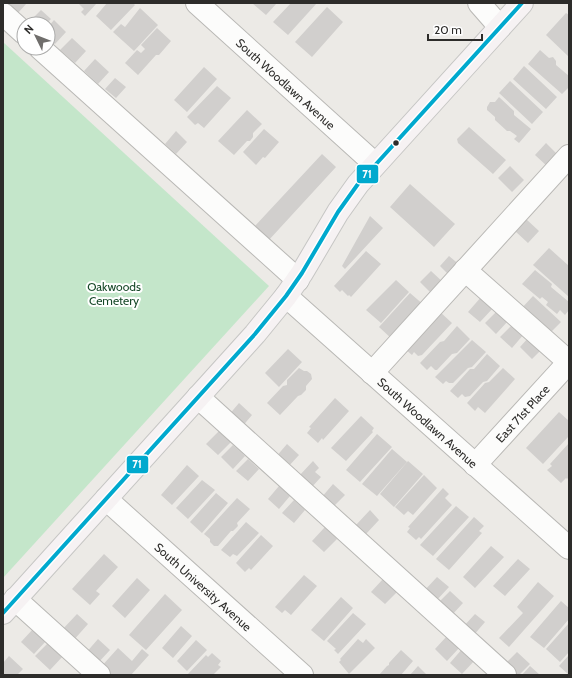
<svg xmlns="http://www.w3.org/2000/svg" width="572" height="678" viewBox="0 0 572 678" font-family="Cabin,sans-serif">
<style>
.green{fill:#c4e6ca}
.building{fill:#d1cfcd}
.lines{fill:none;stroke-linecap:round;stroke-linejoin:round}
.minor-casing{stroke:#b9b8b5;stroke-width:24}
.major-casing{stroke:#c6c6c4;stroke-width:24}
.minor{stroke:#fcfcfb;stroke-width:22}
.major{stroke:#f6f2f3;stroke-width:22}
.bus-1-casing{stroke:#fff;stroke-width:7}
.bus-1{stroke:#00a9ce;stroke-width:4}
.bus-dot{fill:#2d2c2a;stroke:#fff;stroke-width:1.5}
.labels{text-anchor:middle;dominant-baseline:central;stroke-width:4;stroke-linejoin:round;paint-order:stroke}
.street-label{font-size:12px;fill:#2d2c2a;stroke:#fff}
.park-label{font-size:12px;fill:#164828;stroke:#fff}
.line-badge{stroke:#fff;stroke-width:1.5}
.badge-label{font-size:11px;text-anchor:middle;font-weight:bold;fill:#fff}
</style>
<rect width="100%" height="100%" fill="#eceae6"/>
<path class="green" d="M3,42L269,286L3,578Z"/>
<path class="building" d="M6,3H27L17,14Z
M78,3H97L85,16L81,12L84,9Z
M107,3H133L135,5L111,30L96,16Z
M252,3H277L266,15Z
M291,3H317L288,35L273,22Z
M327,7L343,22L312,57L295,42Z
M140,8L158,25L134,51L113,32L121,24L125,27Z
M41,10L51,19L46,24H33L30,21Z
M566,13L569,15V57L546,35Z
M54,20L66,32L55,44L48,38V27Z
M157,28L171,41L159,55H156L138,75L125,63L137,50L141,53L145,49L141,45Z
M72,38L86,51L75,63L60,50Z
M540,50L549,58L553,57L556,61V65L569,76V87L562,94L528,64Z
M95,59L109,72L98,84L84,71Z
M524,66L557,97L546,109L513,79Z
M204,67L217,79L187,112L174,100Z
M115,78L126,87L116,98L105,89Z
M510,81L543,112L532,124L499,93Z
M217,86L231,98L204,128L198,123L195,125L187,117Z
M499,97L514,111V115L531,129L519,143L514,139L517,136L510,131H507L495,120V117L487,110V107L490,102H495Z
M247,110L262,124L253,133V137L250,141H247L234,155L218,141Z
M469,127L506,160L493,174L458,143L457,139Z
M264,129L279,142L265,158L263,157L256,165L243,152Z
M176,131L187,142L176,154L165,144Z
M546,143L559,156L548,167L535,155Z
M322,154L336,167L268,241L253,228Z
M510,166L524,180L512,192L498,178Z
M410,184L455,224L434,247L390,207Z
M370,216L383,228L345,269L342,266Z
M526,219L539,231L528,243L515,231Z
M549,248L569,266V297L533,265Z
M366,251L381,264L351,297L349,295L348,296L342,290L340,292L334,286Z
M449,256L461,266L451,277L440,266Z
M535,270L552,284L551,287L569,302V310L565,315L560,310L557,314L546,305L548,302L542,297L540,299L522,284Z
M431,271L445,284L434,296L420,282Z
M396,280L409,292L381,323L366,310Z
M410,293L425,306L393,340L379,327Z
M482,296L494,307L480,322L468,312Z
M533,296L561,322L548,335L520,310Z
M439,311L452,323L422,355L418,356L414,352L412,355L405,349Z
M497,311L508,321L496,334L485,323Z
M513,324L524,334L512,348L500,337Z
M457,326L470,339L457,353L452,354L437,370H435L431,366L427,370L420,363L440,342L444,341Z
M529,337L542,349L532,359L520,347Z
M472,340L486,352L472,367L468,368L453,383H449L446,381L443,384L435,377Z
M288,349L302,362L279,387L265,373Z
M487,354L500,366L487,381L483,382L470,396L465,397L462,394L458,398L450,391L470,369H474Z
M299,368L304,371H307L311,374L312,379L306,386V390L301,395L298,396L280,415L267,403L283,386L287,385V380Z
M503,368L515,379L485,413L478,407L475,411L467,403L485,383L489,382Z
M335,398L349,411L323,440L322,438L318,443L307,433L311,428L309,427Z
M239,403L252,415L241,428L228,416Z
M559,412L569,421V436L543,464L526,448Z
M361,416L374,428L372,431L373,432L346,461L331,448Z
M219,431L231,442L218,455L206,444Z
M377,434L392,447L360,482L346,470Z
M569,443V477L567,479L566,478L561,483L547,470L552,466L550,464Z
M287,444L299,455L287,468L275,458Z
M233,445L245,456L233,469L221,457Z
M392,449L407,462L377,496L362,484Z
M248,459L259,469L248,481L236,471Z
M313,461L319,468L315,472L321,477L311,488L299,476Z
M408,461L423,474L394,507L380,494Z
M187,465L199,476L172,505L161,495Z
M424,475L437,488L413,515L408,511L404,515L395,507Z
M202,480L215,490L188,519L176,508Z
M333,484L345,495L332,508L321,498Z
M279,486L290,496L279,509L268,499Z
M443,488L449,494L445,498L452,505L421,539L419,537L416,540L407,532L410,528L408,527Z
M216,493L228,503L202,533L190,522Z
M237,498L250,509L237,523L238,526L233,531H231L218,546H214L210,542V539L204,534Z
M294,500L305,510L294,523L282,513Z
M456,506L469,517L433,556L420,545Z
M370,510L379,520L366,534L356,525Z
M474,517L484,526L479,531L482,533L449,570L436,559Z
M246,522L259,533L237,556L233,554L230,557L221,550Z
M325,527L337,539L324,552L312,541Z
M261,535L273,546L251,570L249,568L245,572L236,563Z
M491,546L504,557L475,588L463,577Z
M104,554L118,567L96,591L100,594L90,605L72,589Z
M518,559L530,569L505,596L493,586Z
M304,575L317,586L291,615L285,610L282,613L275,607Z
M437,577L449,587L435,602L424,591Z
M137,578L150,590L125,618L112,606Z
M383,579L397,592L385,604L371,592Z
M538,582L554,596L509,647L499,638L523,613L517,607Z
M450,591L463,603L451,616L438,603Z
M165,594L182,610L146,650L129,635Z
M341,597L353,608L324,641L311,630Z
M561,601L569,608V619L544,648L530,637Z
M353,613L366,624L338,654L334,650L336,649L327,641Z
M77,614L88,624L72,642L61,631Z
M475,614L485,622L473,636L463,627Z
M569,623V652L560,662L546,649Z
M181,626L192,636L173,658L162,648Z
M33,629L46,641L34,654L21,642Z
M447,636L459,648L447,661L435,649Z
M98,639L110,650L97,664L85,654Z
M358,639L363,643L366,639L375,648L349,674L339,662L341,660L340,659Z
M196,640L207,650L187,671L177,661Z
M50,641L64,655L50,670L35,656Z
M118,648L132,661L142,649L149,655L131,675H108L100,668Z
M463,648L475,660L462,674L450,663Z
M401,650L413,661L401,675H379L387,666L389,665V663Z
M517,652L530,664L519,675H516L505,664Z
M212,653L221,661L218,665L221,667L213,675H187L206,655L208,657Z
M569,655V675L559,666Z
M9,656L23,669L17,675H3V663Z
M418,666L427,675H410Z
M530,666L540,675H522Z"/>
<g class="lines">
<g class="minor-casing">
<g id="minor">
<path id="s1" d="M197,3L375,164"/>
<path d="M479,3L500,27"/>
<path d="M3,14L24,33"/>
<path d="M40,48L298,280"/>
<path d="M465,270L569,362"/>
<path id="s2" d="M286,296L569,548"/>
<path d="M372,373L569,156"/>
<path d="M198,397L505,675"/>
<path id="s3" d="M475,465L569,362"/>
<path id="s4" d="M106,499L302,675"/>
<path d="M15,599L99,675"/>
</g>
</g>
<g class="major-casing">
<path id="major" d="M3,613L255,334L286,296L302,273L338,212L358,184L522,3"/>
</g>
<use href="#minor" class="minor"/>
<use href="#major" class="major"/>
<g class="bus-1-casing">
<path id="bus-1" d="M3,613L255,334L286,296L302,273L338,212L358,184L522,3"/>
</g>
<use href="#bus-1" class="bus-1"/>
</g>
<circle class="bus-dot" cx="396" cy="143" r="3.5"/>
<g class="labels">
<g class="street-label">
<text stroke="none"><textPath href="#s1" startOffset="120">South Woodlawn Avenue</textPath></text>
<text stroke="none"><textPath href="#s3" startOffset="70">East 71st Place</textPath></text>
<text stroke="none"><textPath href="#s2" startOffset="190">South Woodlawn Avenue</textPath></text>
<text stroke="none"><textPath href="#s4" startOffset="131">South University Avenue</textPath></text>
</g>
<g class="park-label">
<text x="114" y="286">Oakwoods<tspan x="114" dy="14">Cemetery</tspan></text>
</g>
</g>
<g class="line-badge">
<rect x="356" y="164" width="23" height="20" rx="4" fill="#00a9ce"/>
<rect x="126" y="455" width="23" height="19" rx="4" fill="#00a9ce"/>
</g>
<g class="badge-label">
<text x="367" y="178">71</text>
<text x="137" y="468">71</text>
</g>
<rect width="572" height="678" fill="none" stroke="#2d2c2a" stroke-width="8"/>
<g transform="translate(36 36) rotate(313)"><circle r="19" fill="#ffffff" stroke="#ababaa"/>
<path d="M0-3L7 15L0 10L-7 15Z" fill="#706e6c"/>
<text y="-6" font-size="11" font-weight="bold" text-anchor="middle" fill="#2d2c2a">N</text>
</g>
<path d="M428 34v6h54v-6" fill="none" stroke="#2d2c2a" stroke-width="2"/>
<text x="434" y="34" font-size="12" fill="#2d2c2a" stroke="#ffffff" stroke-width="3" paint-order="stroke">20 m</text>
</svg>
